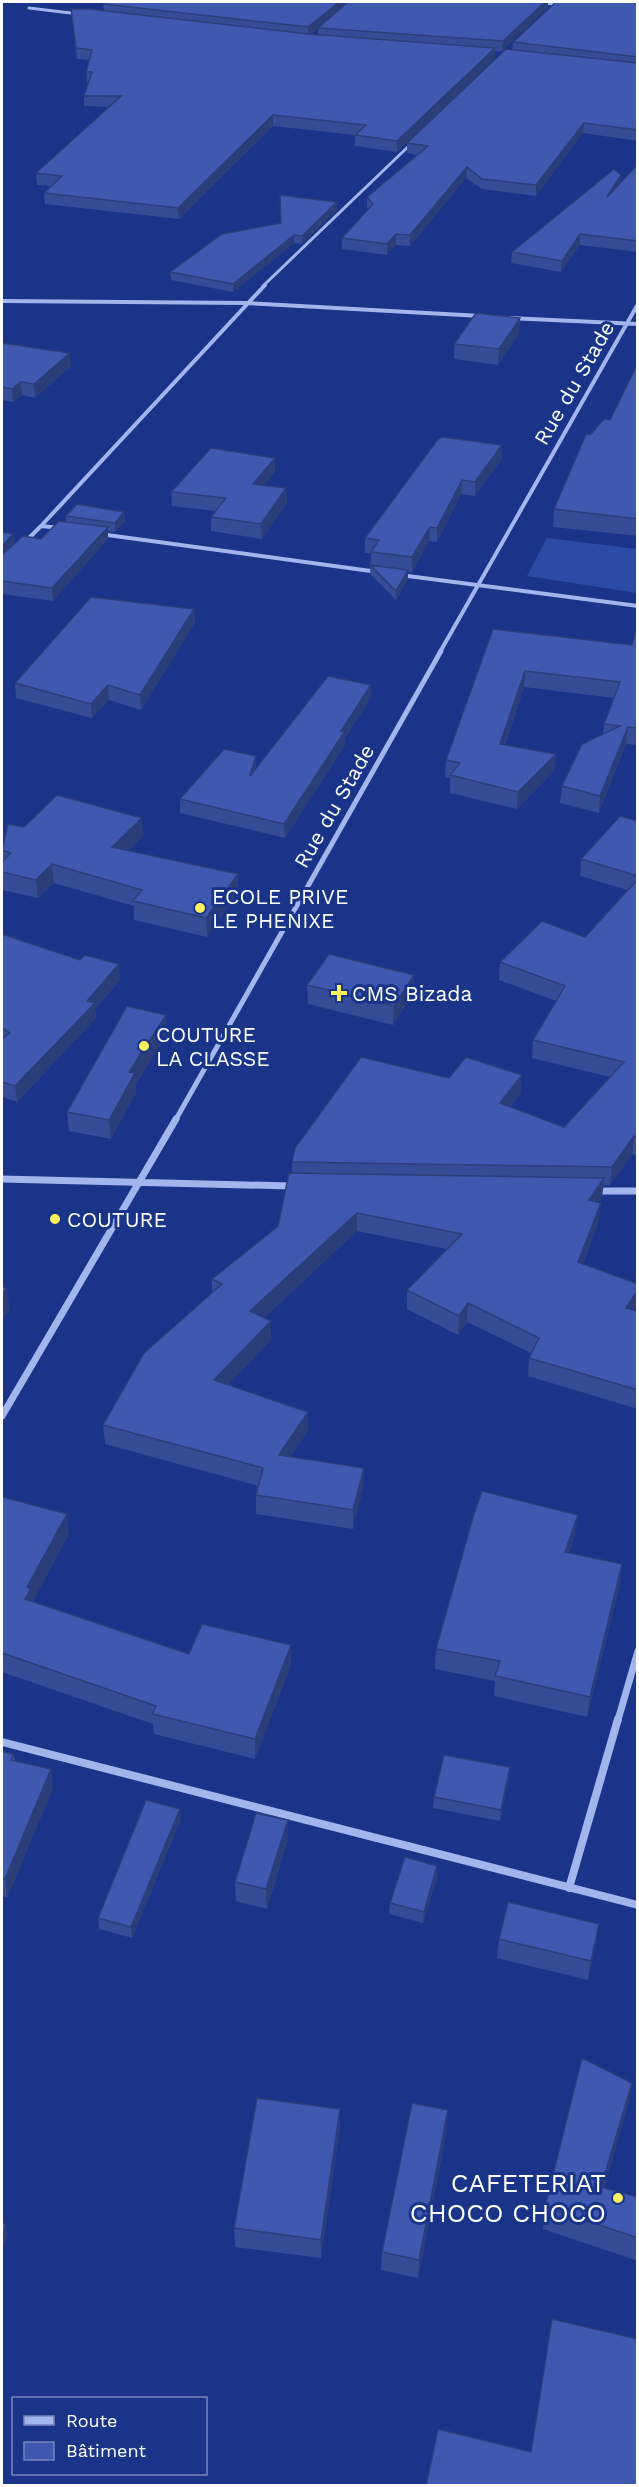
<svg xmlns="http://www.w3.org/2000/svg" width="639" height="2487" viewBox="0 0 639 2487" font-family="'Work Sans',sans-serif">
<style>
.green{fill:#2c4ba6}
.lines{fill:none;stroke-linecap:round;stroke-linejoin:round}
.street-far4{stroke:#a2b5ed;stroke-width:3}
.street-far3{stroke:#a2b5ed;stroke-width:4}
.street-far2{stroke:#a2b5ed;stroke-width:5}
.street-far1{stroke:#a2b5ed;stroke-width:7}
.street{stroke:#a2b5ed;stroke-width:8}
.wall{fill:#354d96;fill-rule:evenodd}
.shaded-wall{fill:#2b3e7a}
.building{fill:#3e59af;stroke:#2b3e7a;stroke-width:1.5}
.poi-dot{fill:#fff05e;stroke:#193488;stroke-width:2}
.labels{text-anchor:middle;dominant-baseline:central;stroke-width:6;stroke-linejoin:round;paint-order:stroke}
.street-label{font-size:21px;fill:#fff;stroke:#193488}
.poi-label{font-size:21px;fill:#fff;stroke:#193488;text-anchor:start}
.near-poi-label{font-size:26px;fill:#fff;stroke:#193488;text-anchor:end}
</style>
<rect width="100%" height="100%" fill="#193488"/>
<path class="green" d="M547,538L637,549V593L527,576Z"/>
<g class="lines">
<path class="street-far4" d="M525,2L556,4
M29,8L79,14
M263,286L412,143"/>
<path class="street-far3" d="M2,301L246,303L481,316
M509,318L638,324
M41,526L265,285
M100,534L378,572
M24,543L41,526L60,528
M400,575L638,606
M440,652L638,304"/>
<path class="street-far2" d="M175,1121L441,651"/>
<path class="street-far1" d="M2,1179L292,1186
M596,1191H638
M2,1416L176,1119
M618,1720L638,1651"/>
<path class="street" d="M2,1742L638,1905
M569,1888L618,1719"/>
</g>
<path class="wall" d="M103,2H548V7L502,51H495V58L397,152L355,146V135L273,126L179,219L45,204L44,193L51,186L37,185L36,173L109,107L84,106V96L88,82H87L86,72L89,60L77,59L71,9L104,11ZM318,28V35H311Z
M638,2V141L583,133L536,196L482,189L466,178L410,246L396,245L387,255L342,249V238L368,209L367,207V197L417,155L407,153V143L512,50L513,42Z
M638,164V252L580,245L561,272L511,263L512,252L620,183Z
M337,202V210L302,244L294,243L233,292L171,280L170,272L281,224Z
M520,318L519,334L498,365L454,359V344Z
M2,343L71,366L35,398L22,395L13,402L2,400Z
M638,363V536L553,527L554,509L591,434L610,420Z
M438,439L502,459L475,496L461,494L437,542L429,541L412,572L408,571V579L396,600L370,574L371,553H365V538Z
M275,472L264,485L286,488L287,503L262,539L211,531V517L216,511L172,506L171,492Z
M124,512L125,521L115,532L108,531V539L53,601L2,594V532L13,534L14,544L41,539L66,522V516Z
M194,609L195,623L141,710L109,700L92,718L16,698L15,683Z
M638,623V745L626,744L599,813L560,803L562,786L603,734L604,724L614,698L524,687L505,745L556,754L554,771L517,809L450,793V778L445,777L446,760L493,629L632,645Z
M371,685V698L345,738V745L285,838L180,813V799L256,756V768Z
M638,821V1156L632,1154L610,1185H604L602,1196L598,1202L599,1221L583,1264L634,1310L638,1311V1409L528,1376L529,1358L531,1353L467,1322L458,1335L407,1309V1290L447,1249L357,1231L264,1318L271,1321V1340L228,1385L308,1412V1431L290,1457L363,1487L353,1529L256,1514V1495L259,1486L105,1444L103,1425L212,1293V1279L278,1226L292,1173V1162L449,1078L521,1093L510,1107L564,1127L610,1077L532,1058L533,1040L556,1001L499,980L500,962L585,937L627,890L580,876L581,859Z
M24,827L143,836L129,850L238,893L207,937L134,920V906L54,883L38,898L2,890V848Z
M2,934L120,980L95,1009L96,1018L17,1102L2,1097Z
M414,975L413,994L393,1025L308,1004L307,985Z
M167,1034L136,1084V1093L111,1139L69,1131L67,1112Z
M2,1499L69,1534L33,1601L189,1654L291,1645V1665L255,1759L154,1734L153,1724L2,1672Z
M575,1535L569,1553L622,1564L620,1584L587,1717L494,1696L495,1681L435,1669L436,1649Z
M2,1751L14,1755L15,1761L51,1769L53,1788L7,1898L2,1896Z
M510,1767L509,1778L500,1821L433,1808L434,1797Z
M181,1819L132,1938L99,1929L98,1918Z
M288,1839L267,1909L236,1901L235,1882Z
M437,1877L423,1923L389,1914L390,1903Z
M599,1924L596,1943L588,1980L497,1958L499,1939Z
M632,2083L628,2105L604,2188L638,2197V2261L543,2229L545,2207Z
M340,2128L321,2258L235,2247L234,2228Z
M447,2129L418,2278L381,2270L382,2252Z"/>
<path class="shaded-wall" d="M339,2H350L308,37V27Z
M545,2H548V7L502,51L503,41Z
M495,48V58L397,152V141Z
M273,115V126L179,219L178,208Z
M584,123L583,133L536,196V185Z
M467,167L466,178L410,246V235Z
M621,175L620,186L607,197Z
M337,202V210L302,244V236Z
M396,234V245L387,255V244Z
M580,234V245L561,272L562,261Z
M294,235V243L233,292V284Z
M520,318L519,334L498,365L499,349Z
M70,353L71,366L35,398L34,384Z
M21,382L22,395L13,402L12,389Z
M502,445V459L475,496V482Z
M275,458V472L253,498V484Z
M462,480L461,494L437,542V528Z
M286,488L287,503L262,539L261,524Z
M124,512L125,521L115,532V523Z
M108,527V539L53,601L52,588Z
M430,527L429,541L412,572V557Z
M13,534L14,546L2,559V546Z
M408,570V579L396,600V591Z
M194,609L195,623L141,710L140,695Z
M525,671L524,687L499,761L500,744Z
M108,685L109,700L92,718L91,704Z
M371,685V698L345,738V745L285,838L284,824L341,731Z
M628,727L626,744L599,813L600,796Z
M556,754L554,771L517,809L518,792Z
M256,756V769L250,776Z
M142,818L143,836L114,865L112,847Z
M52,864L54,883L38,898L36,880Z
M238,874V893L207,937L206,918Z
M119,964L120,980L95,1009L96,1018L17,1102L15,1086Z
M414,975L413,994L393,1025L394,1006Z
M166,1015L167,1034L136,1084V1093L111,1139L109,1120L129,1072Z
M522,1075L521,1093L499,1121L500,1103Z
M634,1136L632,1154L610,1185L612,1167Z
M604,1178L602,1196L587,1218L589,1200Z
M601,1203L599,1221L576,1281L578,1262Z
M357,1213V1231L251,1330L250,1311Z
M7,1289L10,1311L2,1319V1294Z
M638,1290V1305L624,1327L626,1308Z
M468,1303L467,1322L458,1335L459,1316Z
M271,1321V1340L215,1399L214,1380Z
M308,1412V1431L279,1474V1455Z
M364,1468L363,1487L353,1529V1510Z
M67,1514L69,1534L33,1601L34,1609L25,1599L27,1587Z
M578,1515L575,1535L563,1572L565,1552Z
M622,1564L620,1584L587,1717L590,1697Z
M291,1645V1665L255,1759V1739Z
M510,1767L509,1778L500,1821L501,1810Z
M51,1769L53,1788L7,1898L5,1879Z
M180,1809L181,1819L132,1938L131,1927Z
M288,1820V1839L267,1909L266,1889Z
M437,1866V1877L423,1923L424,1912Z
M599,1924L596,1943L588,1980L591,1961Z
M632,2083L628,2105L598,2209L601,2187Z
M340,2109V2128L321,2258V2240Z
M448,2110L447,2129L418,2278L419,2260Z
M6,2224L8,2234L2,2254V2238Z"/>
<path class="building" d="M103,2H339L308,27L104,4Z
M348,2H545L503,41L318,28Z
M556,2H638V57L513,42Z
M71,9H89L309,34L495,48L397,141L355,135L366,125L273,115L178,208L44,193L62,176L36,173L121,96H84L92,72H86L92,50L76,48Z
M506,49L638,63V130L584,123L536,185L482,179L467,167L410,235L396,234L387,244L342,238L373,204L367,197L428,146L407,143Z
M638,164V241L580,234L562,261L512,252L614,169L621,175L607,197Z
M280,195L337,202L302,236L294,235L233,284L170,272L222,234L281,223Z
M476,313L520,318L499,349L454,344Z
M2,343L70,353L34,384L21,382L12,389L2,387Z
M638,363V519L554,509L586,434H591L604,419L610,420Z
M443,437L502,445L475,482L462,480L437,528L430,527L412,557L371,552L379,540L365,538L438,439Z
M211,448L275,458L253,484L286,488L261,524L211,517L226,498L171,492Z
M77,504L124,512L115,523L66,516Z
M59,521L108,527L52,588L2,581V555L23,536L41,539Z
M2,532L13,534L2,546Z
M370,565L408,570L396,591Z
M91,597L194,609L140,695L108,685L91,704L15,683Z
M638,623V728L628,727L600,796L562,786L582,744L620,726L604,724L620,682L525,671L500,744L556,754L518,792L450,775L460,763L446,760L493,629L632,645Z
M328,676L371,685L341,731H345L284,824L180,799L224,749L256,756L250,776Z
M57,795L142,818L112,847L238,874L206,918L133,901L142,890L52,864L36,880L2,872V862L11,853L2,850L8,824L24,827Z
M620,816L638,821V876L581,859Z
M638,879V1137L634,1136L612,1167L292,1162L295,1148L361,1057L449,1078L466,1057L522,1075L500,1103L564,1127L624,1062L533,1040L565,986L500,962L542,921L585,937Z
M2,934L80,960L85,955L119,964L87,1001L95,1003L15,1086L2,1082V1039L10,1033L2,1028Z
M329,954L414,975L394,1006L307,985Z
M127,1006L166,1015L129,1072L135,1073L109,1120L67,1112Z
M289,1173L604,1178L589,1200L601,1203L578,1262L638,1284V1290L626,1308L638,1311V1390L529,1358L539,1338L468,1303L459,1316L407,1290L462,1234L357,1213L250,1311L271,1321L214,1380L308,1412L279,1455L364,1468L353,1510L256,1495L263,1468L103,1425L144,1353L222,1284L212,1279L278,1226Z
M2,1286L7,1289L2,1294Z
M482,1491L578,1515L565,1552L622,1564L590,1697L495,1676L500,1661L436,1649L473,1517Z
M3,1497L67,1514L27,1587L31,1589L25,1599L189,1654L202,1624L291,1645L255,1739L152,1714L156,1706L2,1653V1499Z
M2,1751L14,1755L11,1760L51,1769L5,1879L2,1878Z
M444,1755L510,1767L501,1810L434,1797Z
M146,1800L180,1809L131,1927L98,1918Z
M256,1813L288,1820L266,1889L235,1882Z
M405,1857L437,1866L424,1912L390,1903Z
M508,1902L599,1924L591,1961L499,1939Z
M582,2058L632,2083L601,2187L638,2197V2238L545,2207Z
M257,2098L340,2109L321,2240L234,2228Z
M412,2103L448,2110L419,2260L382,2252Z
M2,2223L6,2224L2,2238Z
M552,2319L638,2339V2486H426L438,2429L531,2452Z"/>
<g class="poi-dot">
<circle cx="200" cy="908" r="6"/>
<path d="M336 984h6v6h6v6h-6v6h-6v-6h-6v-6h6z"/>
<circle cx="144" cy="1046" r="6"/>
<circle cx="55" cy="1219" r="6"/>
<circle cx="618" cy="2198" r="6"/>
</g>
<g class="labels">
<g class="street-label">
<text transform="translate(574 383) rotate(-60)">Rue du Stade</text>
<text transform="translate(334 806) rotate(-60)">Rue du Stade</text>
</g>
<g class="poi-label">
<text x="212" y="896">ECOLE PRIVE<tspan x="212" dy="24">LE PHENIXE</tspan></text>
<text x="352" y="993">CMS Bizada</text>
<text x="156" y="1034">COUTURE<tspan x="156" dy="24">LA CLASSE</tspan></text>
<text x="67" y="1219">COUTURE</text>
</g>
<g class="near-poi-label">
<text x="606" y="2183">CAFETERIAT<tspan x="606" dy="30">CHOCO CHOCO</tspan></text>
</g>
</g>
<rect width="639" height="2487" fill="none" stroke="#ffffff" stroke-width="6"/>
<rect x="12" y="2397" width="195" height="78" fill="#193488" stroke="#7585b8" stroke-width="1.5"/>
<rect x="24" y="2416" width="30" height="9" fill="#a2b5ed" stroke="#7585b8" stroke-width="1.5"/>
<text x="66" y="2427" font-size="18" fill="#ffffff">Route</text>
<rect x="24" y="2442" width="30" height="18" fill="#3e59af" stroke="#7585b8" stroke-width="1.5"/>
<text x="66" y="2457" font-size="18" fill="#ffffff">Bâtiment</text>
</svg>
